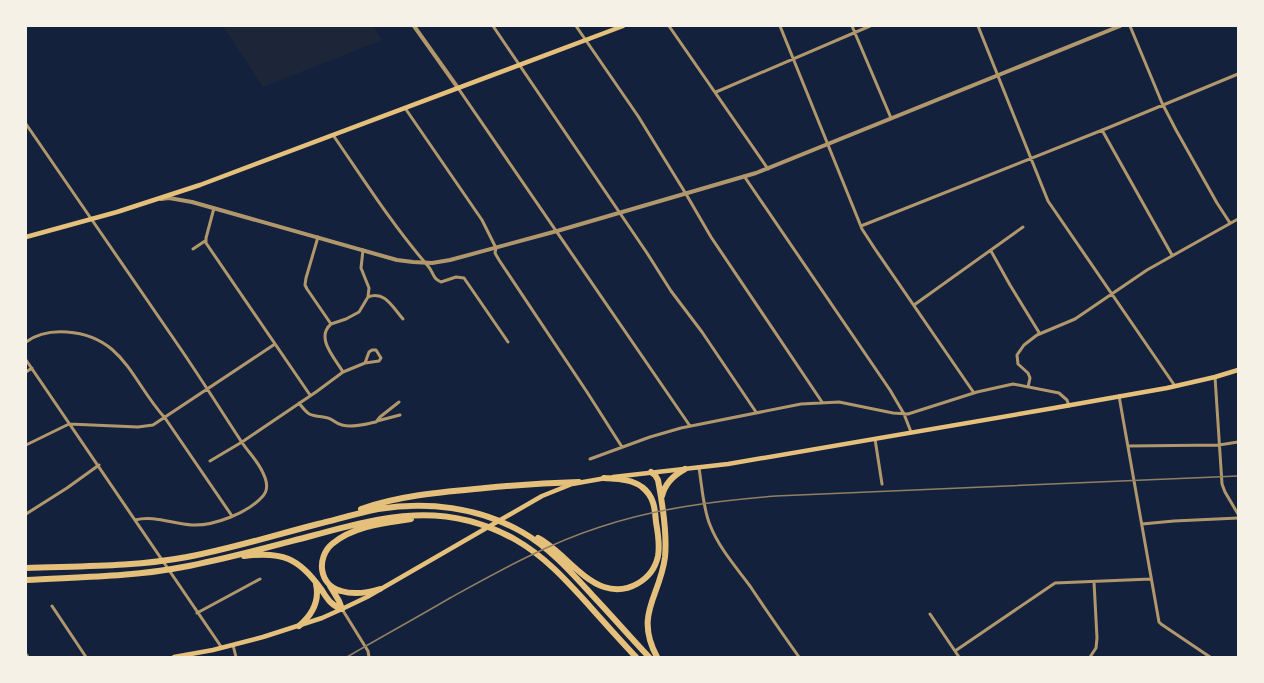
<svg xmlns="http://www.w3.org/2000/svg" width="1264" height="683" viewBox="0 0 1264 683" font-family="'Work Sans',sans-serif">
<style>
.green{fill:#1d2539}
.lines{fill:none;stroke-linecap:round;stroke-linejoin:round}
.minor{stroke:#b1986c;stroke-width:3}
.tertiary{stroke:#b1986c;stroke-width:4}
.secondary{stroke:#e5c07b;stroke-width:4.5}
.motorway{stroke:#e5c07b;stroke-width:6}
.rail{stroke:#918062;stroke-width:1.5}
</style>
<rect width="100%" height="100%" fill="#14213d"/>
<path class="green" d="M223,26H373L382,40L263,87Z"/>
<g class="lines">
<path class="minor" d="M493,26L647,253L671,291L702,332L756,412
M576,26L638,116L686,194L711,237L822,402
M669,26L768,169
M780,26L862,229L875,249L974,393
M852,26L891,118
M978,26L1048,201L1175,386
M1130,26L1162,103L1176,130L1217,203L1230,223
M458,88L690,426
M716,92L870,26
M405,108L482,220L496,248L495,253L499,260L587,392L622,447
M26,124C77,197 127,272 178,345C200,377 220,409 241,441C248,452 258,461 263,473C267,481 269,489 263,496C248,513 214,526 192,525C173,524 154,515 135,520
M1102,130L1172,255
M333,135C364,180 393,226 428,266C434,273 432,278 441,282L456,277L464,278L508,342
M744,176L890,390L904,414L911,432
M214,208L206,238V243L310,395
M861,226L1110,127L1238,74
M318,237L306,278L305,285L307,289L331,324C315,338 335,358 343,372
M193,249L205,241
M991,251L1010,285L1040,334
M368,297C385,290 393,308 403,319
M914,305L1023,227
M331,324L346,319L359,312L368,297L369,288L361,268L363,250
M26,342C38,333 53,331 67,332C124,336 132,382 165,418L232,516
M372,350H376L381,358L379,361L365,363L369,352Z
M26,360L222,648
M26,372L32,368
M1215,377L1222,484L1225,492L1238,514
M1028,387L1030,378L1028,373L1018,364L1017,355L1024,345L1037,335L1075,319L1147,270L1238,219
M1119,396L1159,622L1161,624L1210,657
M299,403C311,419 311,414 328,418C333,419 336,424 342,425C353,428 365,424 376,422L380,417L399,402
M377,421L400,415
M875,439L882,484
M26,445L69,424L138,427L153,425L275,344
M1129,446L1219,445L1238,442
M590,459L650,437L681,428L801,404L839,402L893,413L908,414L977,392L1013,384L1059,393L1067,400L1069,406
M210,461L242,442L316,392L343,372L365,363
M699,468C702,486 703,508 710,525C719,548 736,567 750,586C766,610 782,633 799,657
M26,514L67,488L99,465
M1142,524L1174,521L1238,518
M52,606L86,657
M342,609L368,651L369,657
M197,613L260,579
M930,614L959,657
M233,645L236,657
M955,651L1055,583L1151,579
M26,654L28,657
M1090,657L1096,648L1097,638L1094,582"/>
<path class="tertiary" d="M414,26L458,88
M161,199L169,198L192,202L397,260L413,262L432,263L450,260L557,231L756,173L1120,26"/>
<path class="secondary" d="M26,237L117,212L200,185L623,26
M613,477L728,464L1054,408L1167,388L1215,377L1238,370
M174,657L213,650L263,637L322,618L342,609L367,597L542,496L572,484L606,478"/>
<path class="motorway" d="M651,472L655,475L658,480C662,501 667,536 665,557C660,597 634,614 657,657
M662,496C665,483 674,475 685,469
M361,509C401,495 443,492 485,488C516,485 548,483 579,482
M538,538C561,550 580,579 604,587C627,595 653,580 658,556C660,545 658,533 656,522C655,509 654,496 642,487C632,479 617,479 604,478
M244,556C282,551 299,558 321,589C327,598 331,606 342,609
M26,568C80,566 134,567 187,557C231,549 275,535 318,524C338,519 358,513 378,509C427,501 478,507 522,532C550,548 571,572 593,596C612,616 630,637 649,657
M26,580C78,577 132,577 183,567C226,559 269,547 311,536C384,516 445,500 516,540C544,556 565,579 586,602C603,621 619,639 636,657
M330,586L339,601L342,609
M380,589C367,593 354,595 341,591C319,585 316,558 332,544C353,526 385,523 411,519
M299,626C312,615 320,602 316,584"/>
<path class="rail" d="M347,657C381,637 416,618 450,598C499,571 547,544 600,527C657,508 716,501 776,496L1238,476"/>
</g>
<rect width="1264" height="683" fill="none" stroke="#f6f1e7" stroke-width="54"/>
</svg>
